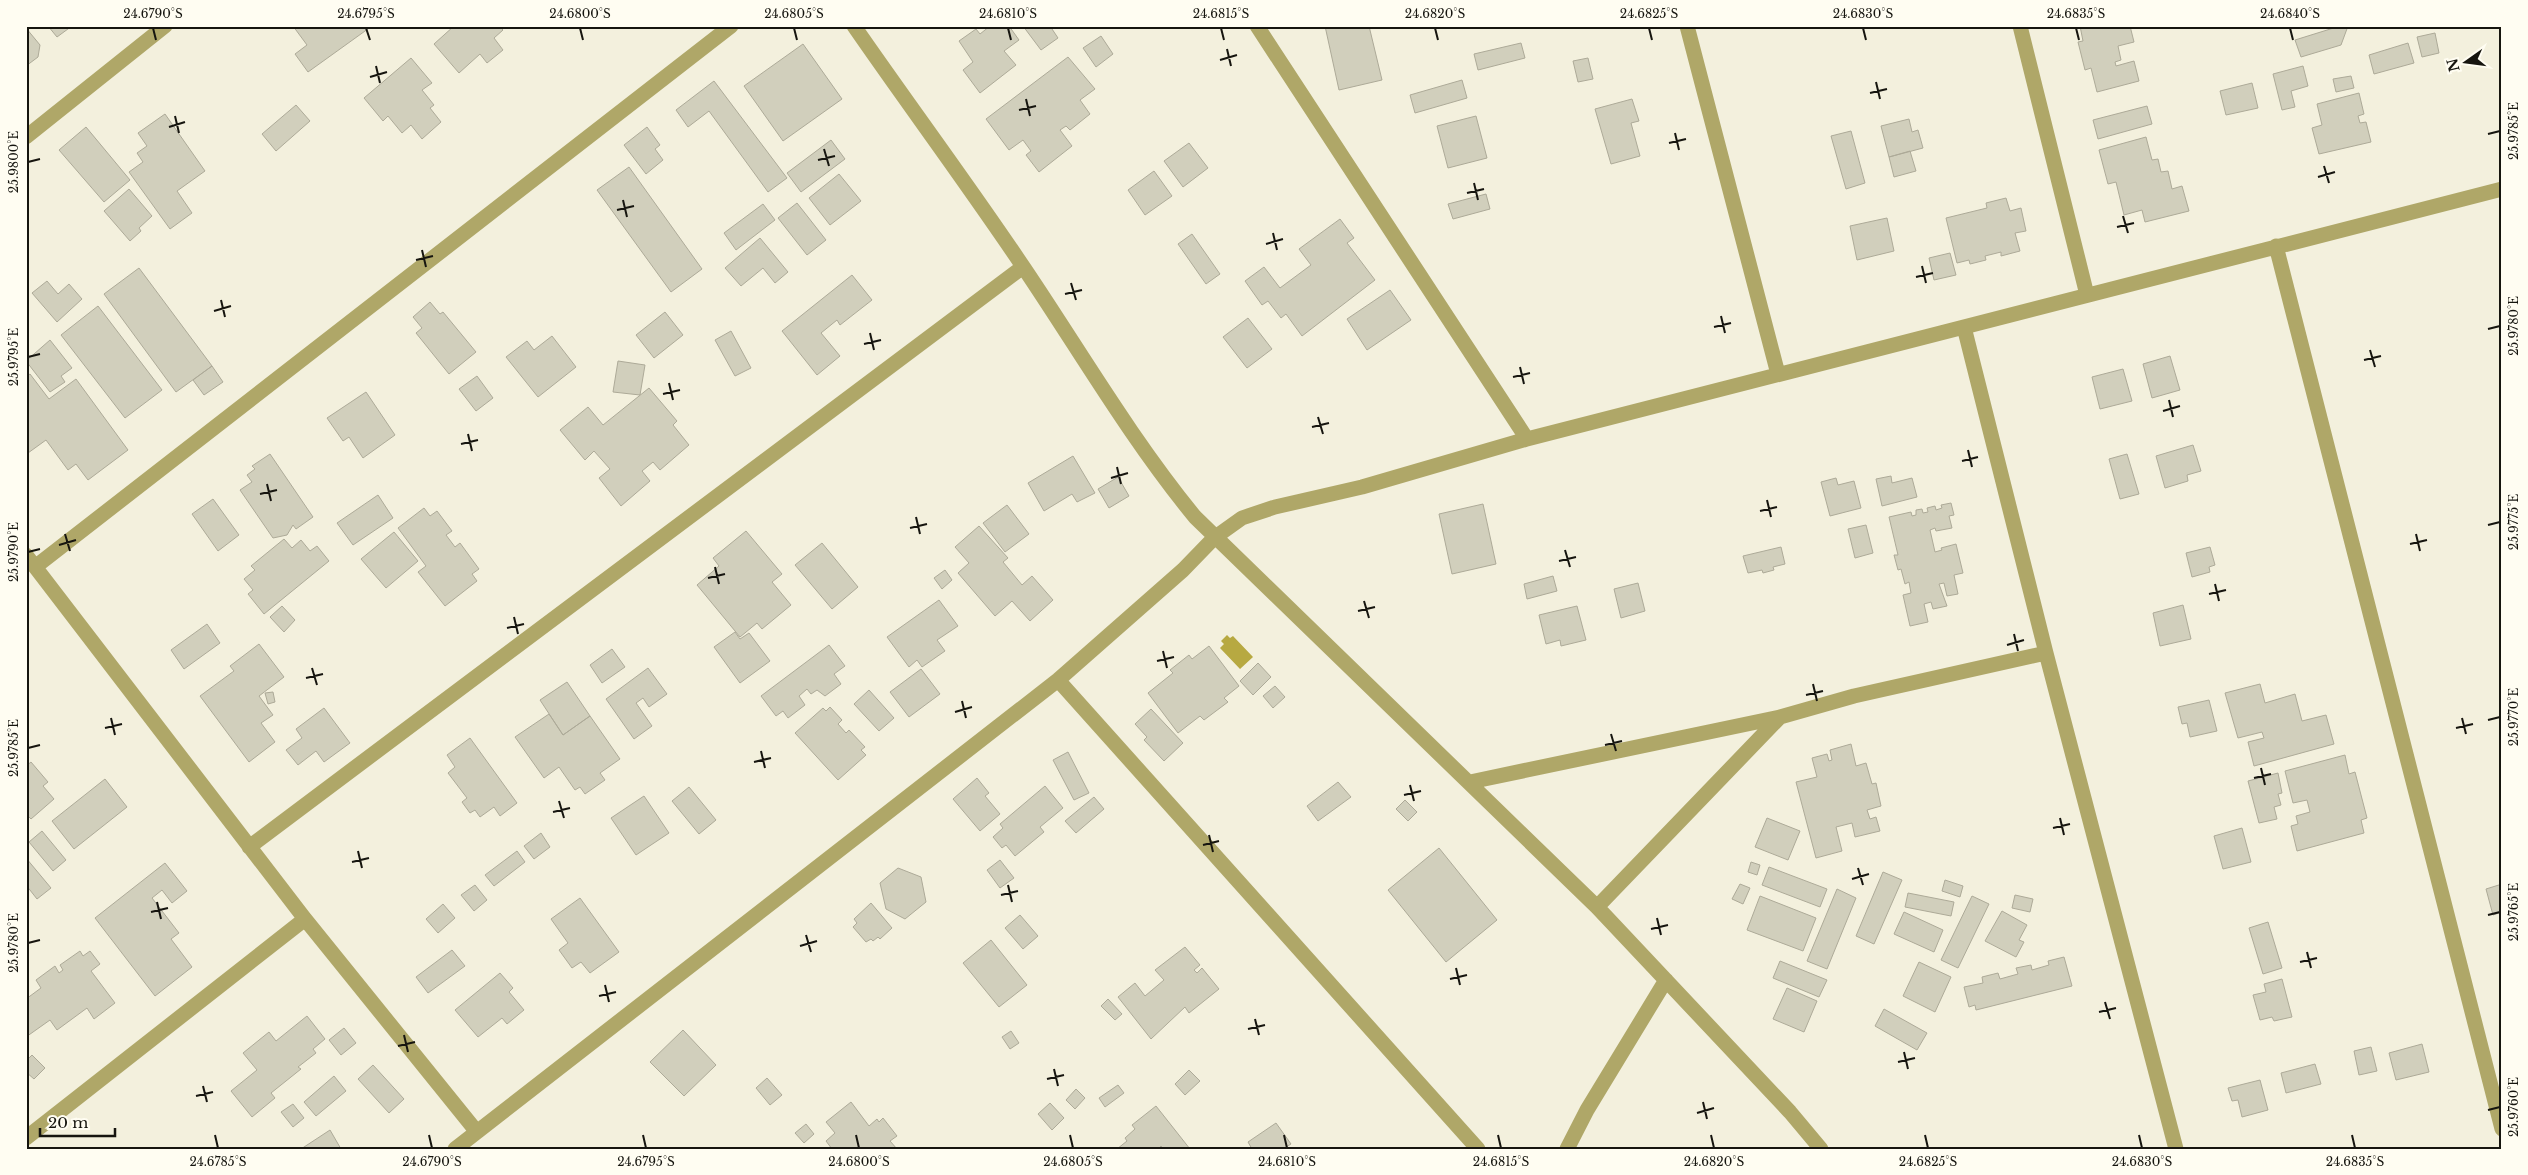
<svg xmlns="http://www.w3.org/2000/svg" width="2528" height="1175" viewBox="0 0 2528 1175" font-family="'Libre Baskerville',serif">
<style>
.water{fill:#b7a941}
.building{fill:#d1cfbc;stroke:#adaa98}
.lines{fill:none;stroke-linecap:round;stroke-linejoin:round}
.street{stroke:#afa768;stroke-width:15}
.ticks{fill:none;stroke:#16150f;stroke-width:2}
.neatline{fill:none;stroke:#16150f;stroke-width:2}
.ticks-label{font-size:12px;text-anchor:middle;fill:#16150f}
</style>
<rect width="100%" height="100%" fill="#f3f0dd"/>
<path class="water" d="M1227,635L1230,638L1233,636L1253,657L1240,669L1220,648L1224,644L1221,641Z"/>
<path class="building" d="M48,26H72L57,37Z
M293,26H372L308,72L295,54L307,45Z
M454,26H499L503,30L494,38L503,50L487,63L480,54L459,73L434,44Z
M990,26L995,28L1009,26L1019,40L1004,51L1016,65L980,93L963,70L973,62L959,41L976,29L980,34Z
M1023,26H1050L1058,38L1041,50Z
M1325,26H1369L1382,80L1339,90Z
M2080,26H2130L2134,42L2118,46L2121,60L2115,62L2116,66L2134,61L2139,81L2097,92L2091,68L2085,70L2078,42L2083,41Z
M2340,26H2348L2341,45L2301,57L2295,40Z
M26,28L40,45L38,57L26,66Z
M2435,33L2439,53L2422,57L2417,37Z
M1101,36L1113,54L1096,67L1083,48Z
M1521,43L1525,58L1478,70L1474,54Z
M2408,43L2414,63L2374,74L2369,55Z
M803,44L842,99L783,141L744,86Z
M1068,57L1095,89L1080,100L1090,114L1070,130L1066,126L1060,130L1072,146L1039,172L1026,155L1031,151L1023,140L1009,150L986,119Z
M411,58L432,83L422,90L434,105L430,108L441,122L422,139L411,125L402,133L388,116L383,121L364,98Z
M1588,58L1593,79L1578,82L1573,61Z
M2303,66L2308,86L2291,91L2295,107L2282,110L2273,74Z
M2351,76L2354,88L2336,92L2333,79Z
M1462,80L1467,98L1415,113L1410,95Z
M714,81L787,178L768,192L709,111L688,127L676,110Z
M2252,83L2258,108L2226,115L2220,91Z
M2359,93L2364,114L2358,116L2360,123L2366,122L2371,142L2319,154L2312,128L2322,125L2317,104Z
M1632,99L1639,121L1631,123L1640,156L1611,164L1595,109Z
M296,105L310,121L276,151L262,134Z
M2147,106L2152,124L2098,139L2093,120Z
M165,114L205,171L177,191L192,213L170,229L129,172L143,162L137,153L147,146L138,133Z
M1476,116L1487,158L1448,168L1437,126Z
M1909,119L1912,132L1918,130L1923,148L1889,157L1881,126Z
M86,127L130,180L104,202L59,150Z
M647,127L660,145L655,149L663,160L646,174L624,145Z
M1851,131L1865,183L1846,189L1831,136Z
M2146,137L2152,160L2158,159L2161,172L2168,171L2172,189L2182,186L2189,211L2145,222L2142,210L2124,215L2116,182L2108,184L2099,150Z
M831,140L845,159L801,192L787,173Z
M1189,143L1208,168L1183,187L1164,161Z
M1910,151L1916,171L1894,177L1889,157Z
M629,167L702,269L671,292L597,190Z
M1154,171L1172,196L1145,215L1128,190Z
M839,174L861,201L830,225L809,198Z
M129,189L152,216L139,228L141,231L130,241L104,211Z
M1486,194L1490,209L1453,219L1448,204Z
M2006,198L2010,211L2021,208L2026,231L2015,233L2020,251L2001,256V252L1985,256L1986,260L1970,264L1969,260L1957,263L1946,218L1987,208L1986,203Z
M797,203L826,240L807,255L778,218Z
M763,204L775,220L736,250L724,233Z
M1887,218L1894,251L1857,260L1850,226Z
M1340,219L1354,238L1347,243L1375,280L1302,336L1286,314L1281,318L1268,301L1262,305L1245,281L1264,267L1280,288L1311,265L1299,249Z
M1192,234L1220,274L1206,284L1178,244Z
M760,238L788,272L775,283L763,268L741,286L725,268Z
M1950,253L1956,275L1934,280L1929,258Z
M139,268L212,366L176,392L104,294Z
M852,275L872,300L840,325L837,320L821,333L840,356L817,375L782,331Z
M47,281L58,294L69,284L82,299L57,322L32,293Z
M1390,290L1411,320L1367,350L1347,319Z
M430,302L440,314L443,312L476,352L449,374L416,333L422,328L413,317Z
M98,306L162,390L125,418L61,335Z
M665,312L683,335L654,358L636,335Z
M1248,318L1272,349L1247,368L1223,337Z
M731,331L751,368L735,376L715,340Z
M552,336L576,367L538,397L506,357L527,341L534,350Z
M50,340L72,368L61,376L65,382L50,392L26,361Z
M2170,356L2180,390L2152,398L2143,364Z
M618,361L645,365L640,395L613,392Z
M212,366L223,382L204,395L193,380Z
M2123,369L2132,401L2100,409L2092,377Z
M30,374L49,399L76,379L128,450L88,480L76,464L68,470L46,440L28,453L26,450V377Z
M477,376L493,398L476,411L459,389Z
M649,388L677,421L673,425L689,445L660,470L653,462L642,471L650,481L621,506L599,478L610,469L594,451L585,460L560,430L588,407L603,425Z
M366,392L395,435L363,458L349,437L343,441L327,418Z
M2193,445L2201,471L2187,475L2188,481L2165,488L2156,456Z
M270,454L313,517L296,529L293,525L287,535L273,538L240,490L252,482L247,475L255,469L252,466Z
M2127,454L2139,494L2120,499L2109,459Z
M1073,456L1095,493L1077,502L1072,494L1044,511L1028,483Z
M1891,476L1892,483L1912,478L1917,497L1882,506L1876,479Z
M1118,477L1129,496L1109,508L1098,489Z
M1836,478L1838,485L1854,481L1861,508L1830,516L1821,482Z
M378,495L393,518L353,545L337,523Z
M213,499L239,535L218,551L192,514Z
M1951,503L1954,515L1949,516L1952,528L1936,531L1935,528L1930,530L1935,552L1942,550L1941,548L1956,544L1963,573L1954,575L1958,594L1947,596L1944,583L1939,584L1947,606L1933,609L1931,602L1924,604L1928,622L1910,626L1903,595L1911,593L1909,582L1905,584L1901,569L1898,570L1894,555H1898L1889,517L1911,512L1912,516L1916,515V510L1922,509L1923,513L1928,512L1927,508L1935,506L1936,510L1942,508L1941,505Z
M1483,504L1496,564L1452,574L1439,514Z
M1007,505L1029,534L1005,552L983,523Z
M424,508L430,516L437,511L452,531L446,535L455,547L460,543L479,569L472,574L477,581L445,606L418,572L426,566L398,528Z
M1866,525L1873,553L1855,558L1848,529Z
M979,526L1008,558L1003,562L1022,585L1032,576L1053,600L1030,621L1012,601L995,616L958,573L969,563L955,547Z
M746,531L782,574L772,582L791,605L762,629L757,623L740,637L697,585L719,566L713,558Z
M394,532L418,561L386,588L361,559Z
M284,539L292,548L301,540L310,551L317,546L329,561L264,614L248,594L253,590L244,579L255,570L251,566Z
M822,543L858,587L832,609L795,565Z
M1781,547L1785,564L1773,567L1774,570L1763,573L1762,570L1748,573L1743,556Z
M2210,547L2215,565L2209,567L2210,572L2192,577L2186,553Z
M945,570L952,580L942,589L934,578Z
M1553,576L1557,591L1527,599L1524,584Z
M1638,583L1645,611L1621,618L1614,589Z
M939,600L958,626L937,640L945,651L922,667L917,660L909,667L887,637Z
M2183,605L2191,639L2160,646L2153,613Z
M282,606L295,620L284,632L270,617Z
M1577,606L1586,640L1561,646L1560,640L1546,644L1539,615Z
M207,624L220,643L184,669L171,650Z
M735,632L740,639L749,633L770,661L740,683L714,647Z
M259,644L284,677L259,696L273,715L261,723L275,742L249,762L200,696L234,671L230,666Z
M829,645L845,666L834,674L841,684L825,696L817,690L811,694L807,689L799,696L805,705L788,718L783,711L776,716L761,696Z
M1209,646L1239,686L1224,698L1228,702L1204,720L1200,716L1178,733L1148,693L1173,673L1170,670L1189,655L1192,659Z
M612,649L625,667L602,683L590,665Z
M1258,663L1271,677L1253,695L1240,681Z
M648,668L667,694L649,707L643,698L636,703L652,726L634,739L606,699Z
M921,669L940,694L909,717L890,692Z
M567,682L590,716L563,735L540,700Z
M2260,684L2265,703L2295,694L2302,721L2326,715L2334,744L2254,766L2248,742L2264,738L2262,732L2238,738L2225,693Z
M1275,686L1285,697L1273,708L1263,696Z
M869,690L894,718L879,731L854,704Z
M273,692L275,702L268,704L265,693Z
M2209,700L2217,731L2190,737L2187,723L2182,724L2178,707Z
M830,707L842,720L838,724L846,733L849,730L865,747L861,750L866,755L838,780L795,733L823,708L826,711Z
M324,708L350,743L324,762L316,751L298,765L286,750L302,738L296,729Z
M1151,709L1183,743L1164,761L1144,740L1147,737L1135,724Z
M549,714L563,735L590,716L620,759L600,773L605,780L585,794L580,787L575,790L559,767L544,778L515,737Z
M470,738L517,803L500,816L494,807L480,817L475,810L470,813L462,802L467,798L448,773L455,767L447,755Z
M1851,744L1856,766L1866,763L1872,784L1876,783L1881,806L1867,810L1870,819L1876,817L1880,831L1855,837L1852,823L1836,827L1842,851L1816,858L1796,782L1817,777L1812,758L1827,754L1829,761L1832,760L1830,750Z
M1068,752L1089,793L1074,800L1053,760Z
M2345,755L2349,774L2355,772L2367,818L2361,820L2364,833L2297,851L2291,826L2298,824L2296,816L2310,812L2307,800L2293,803L2285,771Z
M31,762L48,782L43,786L54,799L31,819L26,814V766Z
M2278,773L2282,793L2278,794L2281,805L2274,807L2277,819L2259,823L2248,781Z
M977,778L989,793L985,796L1000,814L980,831L953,799Z
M105,779L127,807L74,849L52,821Z
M1338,782L1351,797L1318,821L1307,806Z
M1045,786L1063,808L1040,827L1044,832L1015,856L1006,845L1002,848L993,837L1003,828L1000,824Z
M689,787L716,820L699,834L672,801Z
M644,796L669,833L636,855L611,818Z
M1094,797L1104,809L1076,833L1065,821Z
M1405,800L1417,812L1408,821L1396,809Z
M1767,818L1800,831L1788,860L1755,847Z
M2242,828L2251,862L2223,869L2214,836Z
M42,831L66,860L53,871L29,842Z
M541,833L550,847L534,859L524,846Z
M1439,848L1497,920L1446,962L1388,890Z
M517,851L525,862L494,886L485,875Z
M26,858L51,888L37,899L26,885Z
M1000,860L1014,878L1000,888L987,870Z
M1751,862L1760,865L1757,875L1748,872Z
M165,863L187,891L172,903L162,890L152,898L179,933L171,939L192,967L155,996L95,918Z
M1769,867L1827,889L1820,907L1762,885Z
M898,868L921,877L926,902L905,919L886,909L880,883Z
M1883,872L1902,880L1874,944L1856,936Z
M1945,880L1963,886L1960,897L1942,891Z
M1740,884L1750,888L1743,904L1732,899Z
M2502,884V912L2493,915L2486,889Z
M475,885L487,900L474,911L461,895Z
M1837,889L1856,898L1827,969L1807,961Z
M1908,893L1954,902L1951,916L1905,907Z
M2015,895L2033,899L2030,912L2012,908Z
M1760,896L1816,918L1803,951L1747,930Z
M1972,896L1989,904L1958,968L1941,960Z
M580,898L619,952L590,973L581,962L572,968L559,950L568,943L551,919Z
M871,903L892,928L880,939L878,937L873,941L871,939L866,942L853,927L857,923L854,919Z
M443,904L455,918L438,933L426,919Z
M2002,911L2027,925L2019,940L2024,942L2016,957L1985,941Z
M1904,912L1943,930L1934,952L1894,934Z
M1020,915L1038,936L1023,949L1005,928Z
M2268,922L2282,968L2263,974L2249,928Z
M991,940L1027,985L999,1007L963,963Z
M1185,947L1200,965L1194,970L1197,973L1202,968L1219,989L1189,1013L1185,1007L1151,1039L1118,997L1135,983L1145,996L1164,980L1155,970Z
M452,950L465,966L428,993L416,977Z
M80,951L83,956L90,951L100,964L91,971L115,1003L94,1019L87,1008L57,1030L50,1020L26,1037V999L41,988L36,980L55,966L59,973L63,970L60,965Z
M2064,957L2072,986L1976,1010L1975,1005L1969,1007L1964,987L1983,983L1982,977L1998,973L2000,979L2018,974L2016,968L2031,965L2032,970L2049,965L2048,961Z
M1780,961L1827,980L1819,997L1773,978Z
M1919,962L1951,977L1935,1012L1903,996Z
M500,973L513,988L509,992L524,1010L507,1024L502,1018L478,1037L455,1010Z
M2282,979L2292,1017L2274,1021L2272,1017L2260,1020L2253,995L2266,992L2264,984Z
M1787,988L1817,1001L1804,1032L1773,1019Z
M1108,999L1122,1014L1115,1020L1101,1006Z
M1884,1009L1927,1033L1917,1050L1875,1026Z
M307,1016L325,1039L313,1049L316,1053L298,1067L301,1069L271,1093L275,1098L252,1117L231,1091L257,1070L243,1053L269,1032L276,1041Z
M344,1028L356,1043L341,1055L329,1040Z
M683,1030L716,1065L684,1096L650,1062Z
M1011,1031L1019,1043L1010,1049L1002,1037Z
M2422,1044L2429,1072L2396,1080L2389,1053Z
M2371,1047L2377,1071L2359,1075L2354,1051Z
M32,1055L45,1068L34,1079L26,1072V1061Z
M2315,1064L2321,1084L2286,1093L2281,1073Z
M373,1065L404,1099L389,1113L358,1079Z
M1189,1070L1200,1081L1185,1095L1175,1084Z
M334,1076L346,1091L316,1116L304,1102Z
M767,1078L782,1095L770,1105L756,1088Z
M2260,1080L2268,1110L2242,1117L2238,1100L2232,1101L2228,1088Z
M1118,1085L1124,1093L1105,1107L1099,1098Z
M1076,1089L1085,1098L1075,1109L1066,1100Z
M851,1102L869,1126L877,1119L879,1122L883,1118L897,1136L890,1141L897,1149H832L826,1141L835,1133L826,1122Z
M1050,1103L1064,1118L1052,1130L1038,1114Z
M293,1104L304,1118L293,1127L281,1112Z
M1156,1106L1190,1149H1164L1161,1146L1158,1149H1117L1127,1141L1125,1138L1135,1129L1132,1125Z
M1276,1123L1291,1144L1283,1149H1252L1248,1142Z
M806,1124L814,1134L804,1143L795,1133Z
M330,1130L341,1149H301Z"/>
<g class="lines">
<path class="street" d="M854,26C910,107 969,186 1024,268C1080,351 1131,439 1195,517L1597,907L1790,1112L1821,1149
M1257,26L1527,439
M1687,26L1778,374
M2020,26L2087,295
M26,137L165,26
M2276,246L2502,1129
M1964,327L2046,653L2176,1149
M26,555L305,919L477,1132
M35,567L731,26
M1058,680L1478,1149
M1470,782L1780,717
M249,847L1023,267
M1597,907L1780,717L1854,696L2046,653
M26,1138L305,919
M455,1149L1058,680L1183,570L1214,538L1242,518L1275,507L1362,487L1527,439L2502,189
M1567,1149L1587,1110L1666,980"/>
</g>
<path class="ticks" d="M153,28L156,40M366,28L370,40M580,28L583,40M794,28L797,40M1008,28L1011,40M1221,28L1224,40M1435,28L1438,40M1649,28L1652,40M1863,28L1866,40M2076,28L2079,40M2290,28L2293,40M1227,49L1231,66M1220,60L1237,55M376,66L380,83M370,77L387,72M1876,82L1880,99M1870,93L1887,89M1026,99L1030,116M1019,110L1036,106M175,116L179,133M169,127L185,122M1675,133L1679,150M2488,134L2500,131M1669,143L1686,139M824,149L829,166M818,160L835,156M28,162L40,159M2324,166L2329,183M2318,177L2335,172M1474,183L1478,200M1467,193L1484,189M623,200L627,217M617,210L634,206M2123,216L2128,233M2117,227L2134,223M1273,233L1277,250M1266,244L1283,239M422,250L426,267M416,260L433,256M1922,266L1926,283M1916,277L1933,273M1071,283L1076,300M1065,294L1082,290M221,300L225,317M214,311L231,306M1721,316L1725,333M1714,327L1731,323M2488,329L2500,326M870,333L874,350M864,344L881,340M2370,350L2375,367M28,357L40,354M2364,360L2381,356M1520,367L1524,384M1513,377L1530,373M669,383L673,400M663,394L680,390M2169,400L2173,417M2163,411L2180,406M1318,417L1323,434M1312,427L1329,423M468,434L472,451M461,444L478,440M1968,450L1972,467M1962,461L1978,457M1117,467L1121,484M1111,478L1128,473M267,484L271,501M260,494L277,490M1767,500L1771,517M1760,511L1777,507M916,517L920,534M2488,525L2500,522M910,528L927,524M65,534L70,551M2416,534L2420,551M2410,544L2427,540M59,545L76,540M1565,550L1570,567M28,552L40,549M1559,561L1576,557M715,567L719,584M708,578L725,574M2215,584L2219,601M2209,594L2226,590M1364,601L1369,618M1358,611L1375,607M514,617L518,634M507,628L524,624M2014,634L2018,651M2007,645L2024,640M1163,651L1167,668M1157,661L1174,657M312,668L317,685M306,678L323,674M1813,684L1817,701M1806,695L1823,691M962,701L966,718M955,712L972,707M111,718L115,735M2462,718L2466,734M2488,720L2500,717M105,728L122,724M2456,728L2473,724M1611,734L1616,751M1605,745L1622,741M28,748L40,745M761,751L765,768M754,762L771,758M2261,768L2265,785M2254,778L2271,774M1410,785L1414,801M1404,795L1421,791M559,801L564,818M553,812L570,808M2060,818L2064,835M2053,828L2070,824M1209,835L1213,852M1203,845L1219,841M358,851L362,868M352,862L369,858M1858,868L1863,885M1852,879L1869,874M1008,885L1012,902M1001,895L1018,891M157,902L161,919M151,912L168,908M2488,915L2500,912M1657,918L1661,935M1651,929L1668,925M806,935L811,952M28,943L40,940M800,946L817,941M2307,952L2311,968M2300,962L2317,958M1456,968L1460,985M1450,979L1467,975M605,985L609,1002M599,996L616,992M2105,1002L2110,1019M2099,1012L2116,1008M1255,1019L1259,1035M1248,1029L1265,1025M404,1035L408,1052M398,1046L415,1042M1904,1052L1908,1069M1898,1062L1915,1058M1054,1069L1058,1086M1047,1079L1064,1075M203,1086L207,1102M196,1096L213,1092M1703,1102L1707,1119M2488,1110L2500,1107M1697,1113L1714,1108M215,1135L218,1148M429,1135L432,1148M643,1135L646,1148M856,1135L859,1148M1070,1135L1073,1148M1284,1135L1287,1148M1498,1135L1501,1148M1711,1135L1714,1148M1925,1135L1928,1148M2139,1135L2142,1148M2352,1135L2355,1148"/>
<rect width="2528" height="1175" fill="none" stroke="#fffdf2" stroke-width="55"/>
<g transform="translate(2466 62) rotate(256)" stroke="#fffdf2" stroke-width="4" paint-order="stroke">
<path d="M0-4L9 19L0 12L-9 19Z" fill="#16150f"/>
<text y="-8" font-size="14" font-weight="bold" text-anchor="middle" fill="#16150f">N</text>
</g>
<path d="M40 1128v8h75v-8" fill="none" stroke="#16150f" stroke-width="2.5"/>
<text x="48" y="1128" font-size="15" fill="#16150f" stroke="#fffdf2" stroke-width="4" paint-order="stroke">20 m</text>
<rect x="28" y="28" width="2472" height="1120" class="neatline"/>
<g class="ticks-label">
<text x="153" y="18">24.6790°S</text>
<text x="366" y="18">24.6795°S</text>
<text x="580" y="18">24.6800°S</text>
<text x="794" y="18">24.6805°S</text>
<text x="1008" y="18">24.6810°S</text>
<text x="1221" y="18">24.6815°S</text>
<text x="1435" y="18">24.6820°S</text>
<text x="1649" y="18">24.6825°S</text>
<text x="1863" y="18">24.6830°S</text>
<text x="2076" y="18">24.6835°S</text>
<text x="2290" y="18">24.6840°S</text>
<text transform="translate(2514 131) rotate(-90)" y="4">25.9785°E</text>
<text transform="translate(14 162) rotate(-90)" y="4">25.9800°E</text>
<text transform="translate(2514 326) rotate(-90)" y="4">25.9780°E</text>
<text transform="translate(14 357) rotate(-90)" y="4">25.9795°E</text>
<text transform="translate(2514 522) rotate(-90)" y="4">25.9775°E</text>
<text transform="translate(14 552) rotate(-90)" y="4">25.9790°E</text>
<text transform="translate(2514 717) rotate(-90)" y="4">25.9770°E</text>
<text transform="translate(14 748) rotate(-90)" y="4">25.9785°E</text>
<text transform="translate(2514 912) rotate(-90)" y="4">25.9765°E</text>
<text transform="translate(14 943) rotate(-90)" y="4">25.9780°E</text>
<text transform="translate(2514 1107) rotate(-90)" y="4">25.9760°E</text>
<text x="218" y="1166">24.6785°S</text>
<text x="432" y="1166">24.6790°S</text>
<text x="646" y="1166">24.6795°S</text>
<text x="859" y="1166">24.6800°S</text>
<text x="1073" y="1166">24.6805°S</text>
<text x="1287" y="1166">24.6810°S</text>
<text x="1501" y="1166">24.6815°S</text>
<text x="1714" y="1166">24.6820°S</text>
<text x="1928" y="1166">24.6825°S</text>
<text x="2142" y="1166">24.6830°S</text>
<text x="2355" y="1166">24.6835°S</text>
</g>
</svg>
